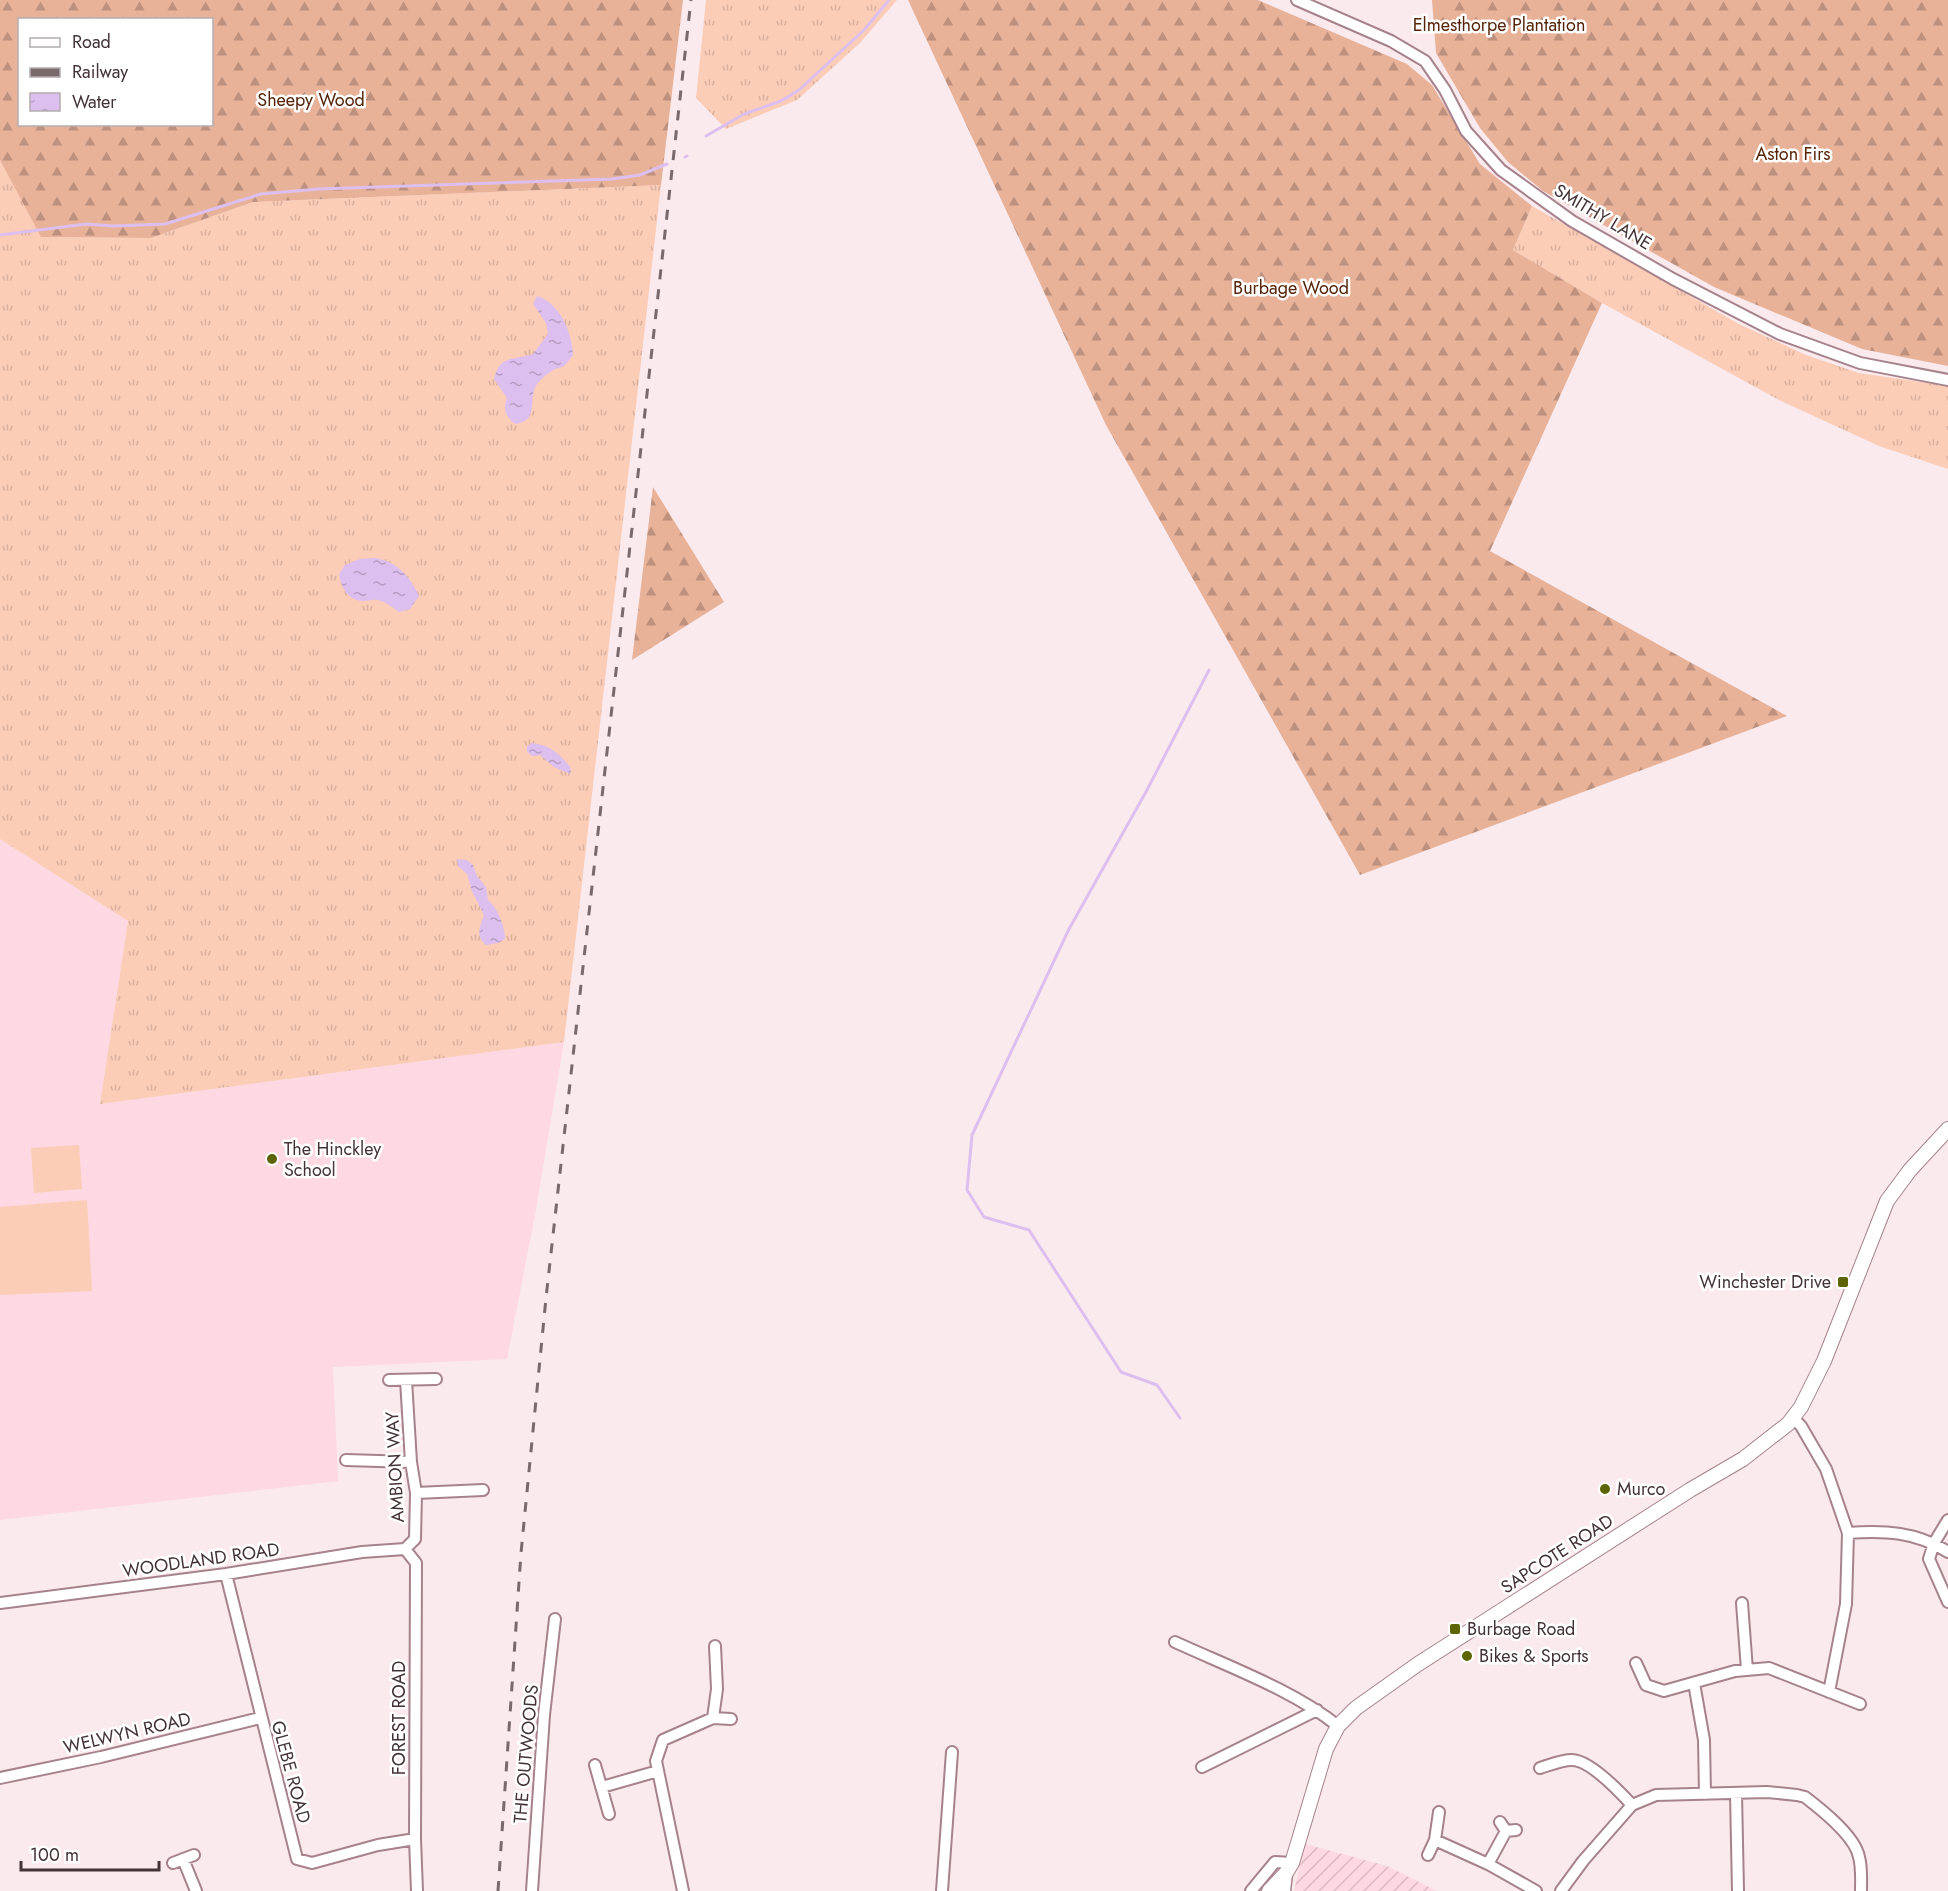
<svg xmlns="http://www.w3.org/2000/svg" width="1948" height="1891" viewBox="0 0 1948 1891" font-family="Jost,sans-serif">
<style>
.built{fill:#fed8e2}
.industrial{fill:url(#industrial-furrows)}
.grass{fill:url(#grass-tufts)}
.forest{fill:url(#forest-firs);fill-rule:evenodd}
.pitch{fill:#fbccb6}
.water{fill:url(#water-ripples)}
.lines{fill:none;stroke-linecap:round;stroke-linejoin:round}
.stream{stroke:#ddbfef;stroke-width:3}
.minor-casing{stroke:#a6828c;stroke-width:14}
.tertiary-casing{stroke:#a6828c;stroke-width:15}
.secondary-casing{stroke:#a6828c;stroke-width:16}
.minor{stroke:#fff;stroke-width:10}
.tertiary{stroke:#fff;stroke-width:12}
.secondary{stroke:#fff;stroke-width:14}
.rail{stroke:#79696d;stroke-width:3;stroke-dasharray:10 10;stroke-linecap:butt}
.poi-dot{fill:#5c6403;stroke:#fff;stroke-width:2}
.labels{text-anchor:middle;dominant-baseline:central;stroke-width:5;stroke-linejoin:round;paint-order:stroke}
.park-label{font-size:18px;fill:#542308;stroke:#fff}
.street-label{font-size:18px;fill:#423337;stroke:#fff}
.poi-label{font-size:18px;fill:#423337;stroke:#fff;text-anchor:start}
</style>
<defs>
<pattern id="industrial-furrows" width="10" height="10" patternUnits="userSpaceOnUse" patternTransform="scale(1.5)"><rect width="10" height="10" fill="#fed8e2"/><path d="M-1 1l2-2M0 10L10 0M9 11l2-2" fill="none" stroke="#dbbac2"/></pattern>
<pattern id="grass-tufts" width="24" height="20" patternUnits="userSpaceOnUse" patternTransform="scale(1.5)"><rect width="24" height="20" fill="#fbccb6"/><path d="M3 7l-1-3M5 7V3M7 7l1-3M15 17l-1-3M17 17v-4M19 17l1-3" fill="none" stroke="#d8b09d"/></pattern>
<pattern id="forest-firs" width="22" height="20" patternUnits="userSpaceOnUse" patternTransform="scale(1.5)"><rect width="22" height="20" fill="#e8b299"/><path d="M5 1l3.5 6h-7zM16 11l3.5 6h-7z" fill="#be917e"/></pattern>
<pattern id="water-ripples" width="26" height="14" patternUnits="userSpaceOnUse" patternTransform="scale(1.5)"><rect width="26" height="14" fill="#ddbfef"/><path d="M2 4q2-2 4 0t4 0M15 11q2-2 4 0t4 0" fill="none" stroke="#b59cc2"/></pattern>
</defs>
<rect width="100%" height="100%" fill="#faeaee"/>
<path class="built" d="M0,839L128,921L100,1104L564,1042L535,1215L507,1359L333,1367L338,1481L0,1520Z"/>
<path class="industrial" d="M1305,1844L1387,1866L1437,1891H1294Z"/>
<path class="grass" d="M706,0H897L860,43L797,100L726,129L696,98Z
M0,160L42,237L151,238L253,202L661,185L564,1042L100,1104L128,921L0,839Z
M1532,206L1739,324L1806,355L1859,373L1948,386V469L1879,446L1779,400L1602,303L1513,250Z"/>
<path class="forest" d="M0,0H683L661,185L253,202L151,238L41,237L0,160ZM20,20H212V124H20Z
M908,0H1258L1407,64L1432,85L1480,164L1532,206L1513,250L1602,303L1490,551L1787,716L1360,875L1106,425Z
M1432,0H1948V366L1862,349L1714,287L1543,191L1508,162L1480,128L1436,53Z
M653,487L724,602L632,660Z"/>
<path class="pitch" d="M79,1145L82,1189L34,1193L31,1148Z
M87,1200L92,1291L0,1295V1207Z"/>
<path class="water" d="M537,296C560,303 572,332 573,355C571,358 567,363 564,366C562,367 556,369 555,369C548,373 536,382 534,390C530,405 537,421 515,424C505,416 503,410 507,398L494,379C500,354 513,361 533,354L548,334L546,323L533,304Z
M360,559C366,559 375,557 380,559C399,563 412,580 419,596L410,609L399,612C392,607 386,602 378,600C372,599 368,601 363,601C347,600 341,587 339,574L345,565Z
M532,743C550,745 560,754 571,768L570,774L554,767L540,755L532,756L527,752V746Z
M457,859L467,860L473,865L477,876L486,887L488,900C498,909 505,926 505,939L498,943L486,945C475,936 480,927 484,915L472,891L467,874L458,866Z"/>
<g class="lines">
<path class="stream" d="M706,136L744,114L781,101L799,90L865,29L889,0
M685,157L687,156
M0,235L86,224L114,226L165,224L261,194L318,189L612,179L640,175L667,164
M1180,1418L1157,1385L1121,1372L1029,1230L984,1217L967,1190L972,1135L1069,929L1147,790L1209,670"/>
<g class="minor-casing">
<path id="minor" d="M1297,0L1391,41L1425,61L1445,90L1466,131L1501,170L1572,221L1673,279L1780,334L1860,363L1948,380
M389,1380L436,1379
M1793,1418L1801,1426L1826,1469L1848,1533L1846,1604L1829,1692
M346,1460L411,1462
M416,1493L483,1490
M1948,1520L1934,1543L1929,1559L1948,1602
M1848,1533C1884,1530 1917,1532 1948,1552
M405,1549L416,1563L415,1839L417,1891
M405,1549L415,1539L416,1493L411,1462L406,1380
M226,1574L297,1859L312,1863L378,1845L415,1839
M0,1603L226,1574L362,1552L405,1549
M1742,1603L1747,1670
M1175,1642C1227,1666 1293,1690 1338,1726
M1636,1663L1646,1685L1664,1691L1735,1671L1769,1668L1860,1704
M1694,1683L1704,1740L1705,1794
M713,1718L717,1689L715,1646
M595,1765L609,1814
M1202,1767L1317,1710
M1540,1768C1550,1765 1561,1760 1572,1760C1590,1760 1620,1792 1632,1805
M0,1778L101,1757L260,1718
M602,1787L658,1771
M1736,1793L1738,1891
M1500,1822L1506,1831L1516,1830
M1435,1840L1488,1864L1536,1891
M1428,1855L1435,1840L1439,1812
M183,1859L196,1891
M173,1863L194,1855
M1488,1864L1506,1831
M532,1891L544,1715L555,1619
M683,1891L656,1761L663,1740L713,1718L731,1719
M942,1891L952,1752
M1251,1891L1275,1862L1292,1863
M1561,1891L1583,1861L1632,1805L1656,1795L1767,1792L1797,1795L1805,1797C1822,1810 1855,1836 1859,1857C1862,1868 1861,1880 1861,1891"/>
</g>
<g class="tertiary-casing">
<path id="tertiary" d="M1284,1891L1286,1873"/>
</g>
<g class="secondary-casing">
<path id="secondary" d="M1269,1891L1286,1873L1292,1863L1326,1749L1338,1726L1356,1708L1418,1664L1690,1490L1743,1459L1788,1424L1801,1407L1824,1361L1887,1201L1910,1170L1948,1129"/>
</g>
<use href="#minor" class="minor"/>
<use href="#tertiary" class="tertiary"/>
<use href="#secondary" class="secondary"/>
<path class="rail" d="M498,1891L521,1553L546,1298L691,0"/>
</g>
<g class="poi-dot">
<circle cx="272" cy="1159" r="6"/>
<rect x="1837" y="1276" width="12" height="12" rx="3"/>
<circle cx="1605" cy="1489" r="6"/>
<rect x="1449" y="1623" width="12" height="12" rx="3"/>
<circle cx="1467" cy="1656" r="6"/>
</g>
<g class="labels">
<g class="park-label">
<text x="1499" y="25">Elmesthorpe Plantation</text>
<text x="311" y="100">Sheepy Wood</text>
<text x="1793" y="154">Aston Firs</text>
<text x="1291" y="288">Burbage Wood</text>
</g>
<g class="street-label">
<text transform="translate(1603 217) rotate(31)">SMITHY LANE</text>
<text transform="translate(395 1467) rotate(-93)">AMBION WAY</text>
<text transform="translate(1557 1554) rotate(-33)">SAPCOTE ROAD</text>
<text transform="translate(201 1560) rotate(-8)">WOODLAND ROAD</text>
<text transform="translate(399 1718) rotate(-90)">FOREST ROAD</text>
<text transform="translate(127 1733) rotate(-13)">WELWYN ROAD</text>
<text transform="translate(526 1754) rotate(-85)">THE OUTWOODS</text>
<text transform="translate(291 1772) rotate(75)">GLEBE ROAD</text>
</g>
<g class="poi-label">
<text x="284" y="1149">The Hinckley<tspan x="284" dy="21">School</tspan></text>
<text x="1831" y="1282" text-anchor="end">Winchester Drive</text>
<text x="1617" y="1489">Murco</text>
<text x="1467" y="1629">Burbage Road</text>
<text x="1479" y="1656">Bikes &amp; Sports</text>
</g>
</g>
<rect x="18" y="18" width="195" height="108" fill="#ffffff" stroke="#b3adaf" stroke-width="1.5"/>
<rect x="30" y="38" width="30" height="9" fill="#ffffff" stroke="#b3adaf" stroke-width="1.5"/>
<text x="72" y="48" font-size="18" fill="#423337">Road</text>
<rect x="30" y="68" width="30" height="9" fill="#79696d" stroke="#b3adaf" stroke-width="1.5"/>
<text x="72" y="78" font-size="18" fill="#423337">Railway</text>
<rect x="30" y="93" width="30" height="18" fill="url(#water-ripples)" stroke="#b3adaf" stroke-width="1.5"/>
<text x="72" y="108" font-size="18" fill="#423337">Water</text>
<path d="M21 1861v9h138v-9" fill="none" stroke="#423337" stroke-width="3"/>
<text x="30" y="1861" font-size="18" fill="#423337" stroke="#ffffff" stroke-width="4.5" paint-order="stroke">100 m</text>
</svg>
